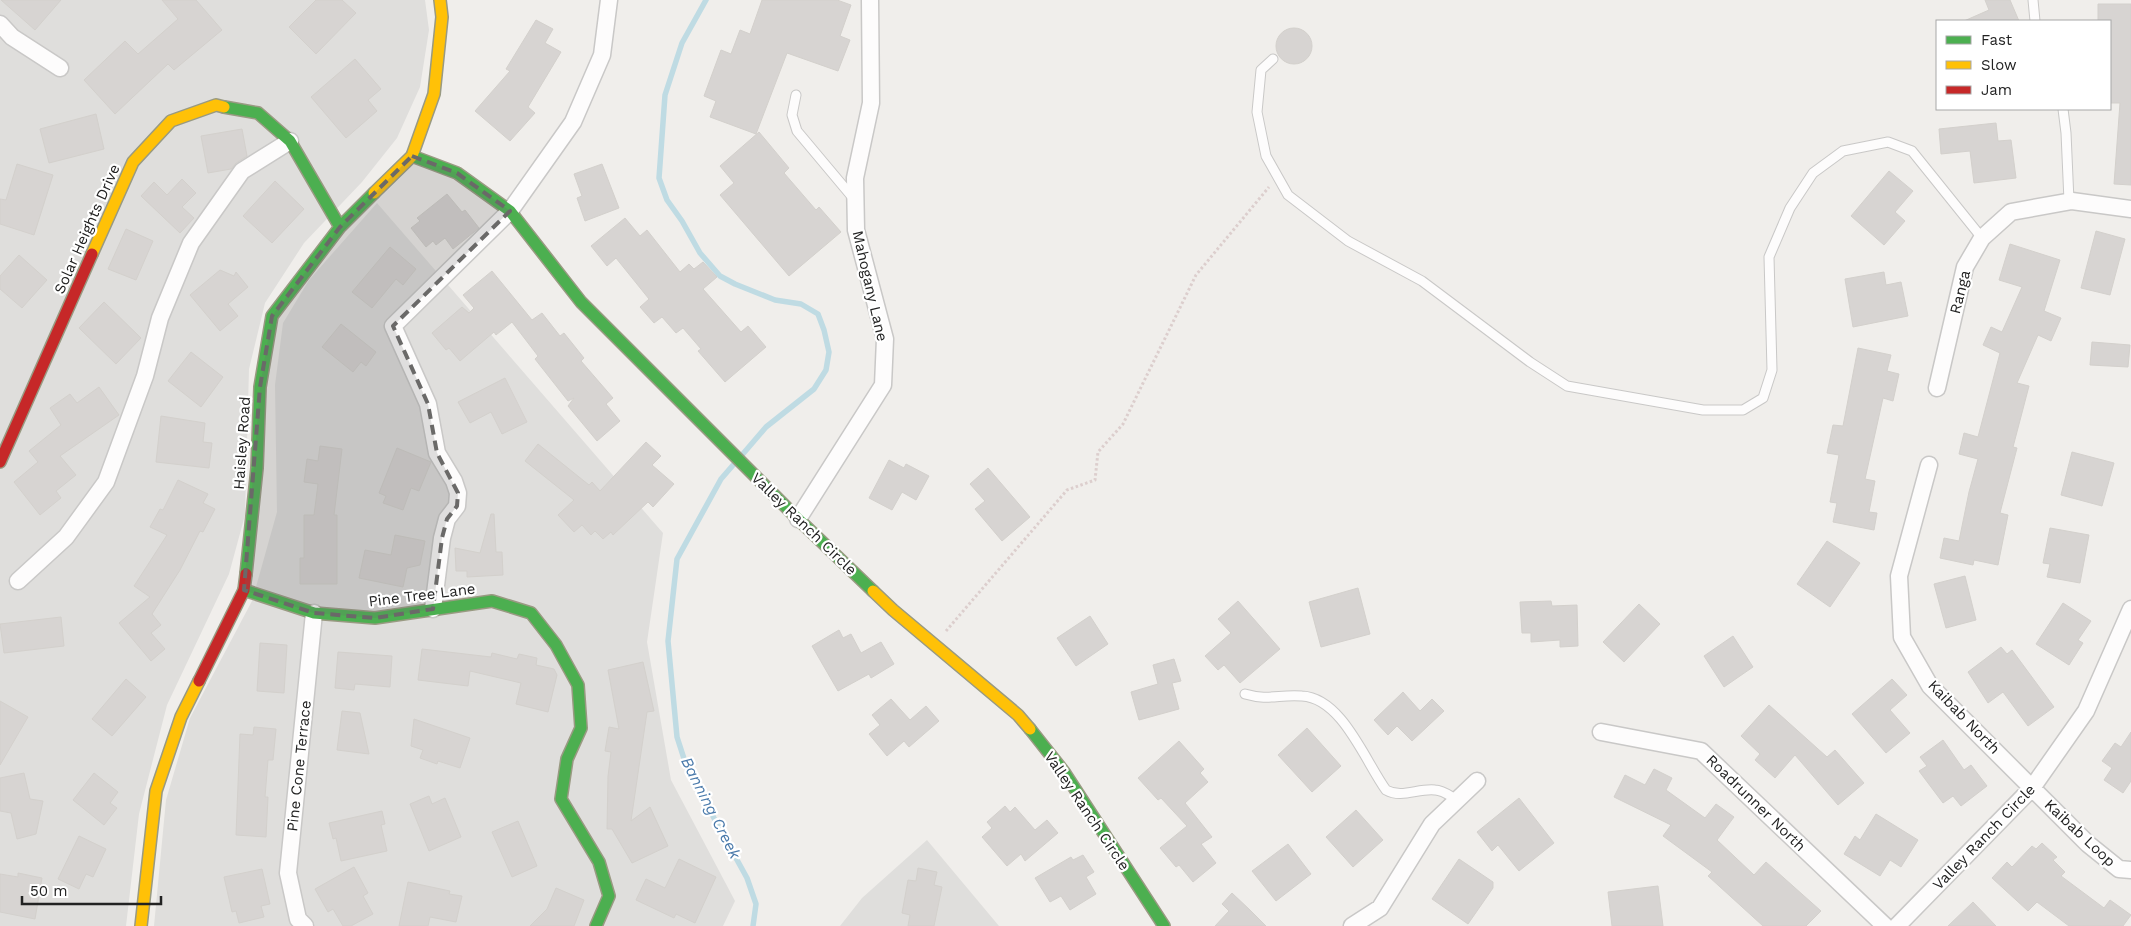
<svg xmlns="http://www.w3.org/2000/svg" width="2131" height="926" viewBox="0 0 2131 926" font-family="'Work Sans',sans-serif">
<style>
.residential{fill:#dfdedc}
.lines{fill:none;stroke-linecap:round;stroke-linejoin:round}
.stream{stroke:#bfdbe3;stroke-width:5.5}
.building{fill:#d7d4d2;stroke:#d3d0cc}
.lane-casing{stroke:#c9c8c7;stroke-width:11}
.street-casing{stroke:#c9c8c7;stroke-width:19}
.fast-casing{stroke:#999a82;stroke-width:14}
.slow-casing{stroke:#999a82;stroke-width:14}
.jam-casing{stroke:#999a82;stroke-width:14}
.path{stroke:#dccecd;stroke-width:3;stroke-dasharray:2.5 2.5;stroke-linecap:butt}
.lane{stroke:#fdfcfc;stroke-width:9}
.street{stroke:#fdfcfc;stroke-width:16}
.fast{stroke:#4caf50;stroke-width:11}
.slow{stroke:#ffc107;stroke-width:11}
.jam{stroke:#c62828;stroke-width:11}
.marked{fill:#6a6968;fill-opacity:0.2;stroke:#6a6968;stroke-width:4;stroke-dasharray:10 6;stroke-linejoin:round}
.labels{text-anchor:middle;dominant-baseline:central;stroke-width:4.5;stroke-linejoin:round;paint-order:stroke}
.street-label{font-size:15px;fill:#222;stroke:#fff}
.water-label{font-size:16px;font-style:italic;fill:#4a7aab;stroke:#fff}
</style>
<rect width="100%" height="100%" fill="#f0eeeb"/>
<path class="residential" d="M0,0H425L429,30L420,87L397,138L362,182L304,243L265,303L249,369L245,515L229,574L167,705L139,814L126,926H0Z
M377,203L663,533L647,642L671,780L735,901L723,926H154L166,800L190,718L252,601L277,512L275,385L283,323L309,280Z
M927,840L999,926H840L862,898Z"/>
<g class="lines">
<path class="stream" d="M706,0L682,43L665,95L659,178L667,200L682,221L700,253L720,276L735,284L775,300L801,304L818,314L824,330L829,352L826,370L814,389L766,427L742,455
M734,464L721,479L677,559L668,641L677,737L688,771L747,878L756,904L753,926"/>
</g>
<path class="building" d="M1,0H61L35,30Z
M162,0H196L222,30L174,70L168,64L115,114L84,80L125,41L138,54L178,19Z
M316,0H342L356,13L316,54L289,27Z
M762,0H837L851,5L840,36L850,40L838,71L787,53L756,134L710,117L716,101L704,96L721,50L731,54L740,30L750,34Z
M1985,0H2010L2019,21H1964L1989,10Z
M2098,4H2131V185L2114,184L2120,103H2110V21H2098Z
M536,20L553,29L545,43L561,52L528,107L535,113L510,141L475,111L510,71L506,69Z
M1276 46a18 18 0 1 1 36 0a18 18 0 1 1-36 0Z
M355,59L381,89L368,100L377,111L346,138L311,97Z
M96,114L104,149L49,163L40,129Z
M1996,123L1998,141L2011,140L2016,178L1974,183L1970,151L1941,154L1939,129Z
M242,129L247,156L236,163L231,169L208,173L201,136Z
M759,132L789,168L784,173L816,210L819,207L841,232L789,276L720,195L734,183L720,166Z
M17,164L53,175L34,235L0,224V199L6,200Z
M602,164L619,208L585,221L577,198L582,196L574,174Z
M1889,171L1913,191L1895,212L1905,221L1884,245L1851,216Z
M182,179L196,193L182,207L194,218L180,233L141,196L154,182L167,195Z
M275,181L304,209L272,243L243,216Z
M447,194L462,212L465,210L479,228L453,249L445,238L436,245L433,241L426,247L411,228L420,221L417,218Z
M625,218L640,236L647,230L680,272L689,264L694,269L703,262L717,277L703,289L741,332L748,326L766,347L725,382L698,351L701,349L683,328L676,333L662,317L654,323L640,307L649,299L616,258L607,266L591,246Z
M126,229L153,241L136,280L108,269Z
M2096,231L2125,239L2110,295L2081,288Z
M2010,244L2060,260L2044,311L2061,318L2051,341L2038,335L2017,383L2029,386L2013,447L2017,448L2000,513L2008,515L1998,565L1974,560L1973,565L1940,558L1944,538L1959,541L1969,492L1978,459L1959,454L1964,433L1978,437L2000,353L1983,345L1991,327L2002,332L2022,287L1999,280Z
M390,247L416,269L403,285L396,279L372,308L352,292Z
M19,255L47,280L22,308L0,289V276Z
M220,270L234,276L236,272L248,287L228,304L238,316L220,331L190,295Z
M492,271L532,320L542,313L560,336L564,333L584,358L581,361L613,398L606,404L620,421L597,441L568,406L574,398L568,401L535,359L538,356L512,322L496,335L494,332L460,361L449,348L446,350L432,333L462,307L469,313L474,308L463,295Z
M1884,272L1886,285L1901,282L1908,316L1853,327L1845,279Z
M104,302L141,338L116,364L79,328Z
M341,324L376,352L366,366L361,362L353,372L322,347Z
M2092,342L2130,345L2128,367L2090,365Z
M1858,348L1891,355L1887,371L1899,374L1893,401L1883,398L1865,479L1875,481L1869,512L1877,513L1874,530L1833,522L1837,503L1830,502L1839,455L1827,453L1833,425L1843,426Z
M191,352L223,377L201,407L168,381Z
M505,378L527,422L502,434L491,412L470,423L458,402Z
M99,387L119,415L60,456L76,475L56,491L61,498L40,515L14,482L38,462L29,451L61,425L50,408L70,394L77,403Z
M161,416L205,423L203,442L212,443L209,468L156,462Z
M646,442L661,456L652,465L674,484L653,507L648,502L613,535L611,532L603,539L595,531L591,535L582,525L574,532L558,515L574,500L525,461L538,444L589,485L592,482L600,491Z
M320,446L342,449L334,515H337V584H300V558H304V515H314L318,484L304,482L307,459L318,461Z
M397,448L431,462L419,491L411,488L403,510L383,503L386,496L379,493Z
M2072,452L2114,463L2102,506L2061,495Z
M889,460L904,468L906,464L929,476L916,500L902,492L892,510L869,498Z
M988,468L1030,517L1002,541L975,509L985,501L970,484Z
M178,480L208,494L203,503L215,509L203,532L200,531L180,570L152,614L161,625L151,633L165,649L151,661L119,623L150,597L134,586L167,535L150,527L160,509L163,510Z
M491,514H494L496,552H502L503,575L467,577V571H456L455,548L480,553Z
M2050,528L2089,535L2080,583L2047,577L2050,564L2043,563Z
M395,535L425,541L420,565L407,568L403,587L359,578L365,550L391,555Z
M1827,541L1860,563L1830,607L1797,584Z
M1965,576L1976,620L1946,628L1934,584Z
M1358,588L1370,634L1321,647L1309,602Z
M1238,601L1280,649L1240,683L1224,665L1218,670L1205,656L1231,633L1218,619Z
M1551,601L1552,606L1577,605L1578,646L1560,647V640L1531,642V633H1522L1520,602Z
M2063,603L2091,621L2078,640L2083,643L2069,665L2036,644Z
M1639,604L1660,624L1624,662L1603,642Z
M1090,616L1108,644L1076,666L1057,638Z
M61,617L64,646L4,653L0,624Z
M839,630L843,638L851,634L861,653L881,642L894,664L871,678L869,674L838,691L812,646Z
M1733,636L1753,667L1724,687L1704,656Z
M260,643L287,645L284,693L257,691Z
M2001,647L2007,654L2012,650L2054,707L2028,726L2003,692L1988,703L1968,672Z
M422,649L491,657L492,653L517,659L519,654L537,658L536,665L554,669L557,675L548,712L516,704L521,683L470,671L468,686L418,680Z
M338,652L392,656L390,687L355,684L354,690L335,688Z
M1174,659L1181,681L1172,683L1179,709L1139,720L1131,692L1158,684L1153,665Z
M643,662L654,711L647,712L631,821L650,807L668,846L632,863L612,829H607L608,776L611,752L605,751L609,727L619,729L608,670Z
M126,679L146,697L112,736L92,719Z
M1892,679L1907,695L1890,710L1910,733L1886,753L1852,714Z
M1403,692L1420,711L1432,699L1444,711L1412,741L1397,726L1388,735L1374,720Z
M891,699L910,720L926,706L939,721L909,747L904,741L887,756L869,734L880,725L872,715Z
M0,701L28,717L0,765Z
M1769,705L1827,757L1835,750L1864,783L1838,805L1795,755L1775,778L1755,760L1760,754L1741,736Z
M342,711L360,713L369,754L337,750Z
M414,719L470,738L460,768L438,761L437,764L420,758L423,750L411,746Z
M254,727L276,729L273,760H268L265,797H268L266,837L236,835L240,734L253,735Z
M1307,728L1341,766L1312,792L1278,755Z
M2131,732V781L2123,793L2104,780L2112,768L2102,761L2115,743L2121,747Z
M1943,740L1964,770L1971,765L1987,786L1961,806L1953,796L1943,803L1919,771L1927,766L1920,757Z
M1179,741L1204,769L1200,773L1208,782L1185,803L1212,837L1201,844L1216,863L1193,882L1179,865L1176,867L1160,848L1187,826L1161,798L1158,800L1138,778Z
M1654,769L1672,778L1666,790L1705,818L1716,804L1734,817L1717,840L1754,875L1766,862L1821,911L1806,926H1763L1708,876L1712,872L1663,836L1671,825L1614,797L1625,775L1645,785Z
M24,773L30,799L43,801L36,834L17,839L11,813L0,811V778Z
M94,773L118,792L110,803L117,808L104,825L73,800Z
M429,796L432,804L445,798L461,837L429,851L410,804Z
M1519,798L1554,843L1519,871L1498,845L1492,851L1477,832Z
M1005,806L1010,812L1015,807L1035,830L1047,820L1058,833L1025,861L1021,854L1007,866L982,837L992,828L987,822Z
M1356,810L1383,840L1353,867L1326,837Z
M382,811L385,824L381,825L387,851L341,861L336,838L333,839L329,823Z
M1876,814L1918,840L1901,867L1890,860L1880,876L1844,854L1855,836L1860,840Z
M518,821L537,866L512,877L492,832Z
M79,836L106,849L93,877L86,874L79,889L58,879Z
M2042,843L2057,857L2053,860L2065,872L2061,876L2104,908L2110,900L2131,915L2123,926H2069L2037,902L2028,911L1992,878L2007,862L2012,867L2032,846L2036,849Z
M1288,844L1311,874L1276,901L1252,871Z
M1083,855L1094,872L1086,877L1096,894L1070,910L1061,896L1050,902L1035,878L1071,857L1073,860Z
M679,859L716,877L695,923L676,914L674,918L636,900L646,879L665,888Z
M1459,859L1493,882V888L1468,924L1432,899Z
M354,867L368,893L363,896L373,914L351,926H343L333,909L328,912L315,889Z
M918,868L937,872L934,885L942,887L934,926H908L910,915L902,913L908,880L916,881Z
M262,869L270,904L261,906L264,917L239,923L236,911L232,912L224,877Z
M18,873L42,878L35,919L0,912V874L18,877Z
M408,882L450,891L449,894L462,896L456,922L430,917L428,926H399Z
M1658,886L1663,926H1612L1608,892Z
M556,888L584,900L574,926H530L547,909Z
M1232,893L1250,910L1266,926H1215L1229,911L1222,904Z
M1973,902L1996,926H1948Z"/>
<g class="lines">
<g class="lane-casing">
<path id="lane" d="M2033,0L2035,21
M1273,59L1261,70L1257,112L1266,156L1288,195L1348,241L1422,281L1530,362L1567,386L1703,410H1743L1763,398L1772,370L1769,257L1790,208L1813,173L1843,151L1888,142L1912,151L1982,238
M796,95L792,115L797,131L854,199
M2063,109L2066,133L2069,201
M1245,694C1269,701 1279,694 1302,696C1342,698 1365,761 1386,790C1402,799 1418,788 1435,790C1443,790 1450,796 1457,800"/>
</g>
<g class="street-casing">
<path id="street" d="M0,24L12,37L60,68
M1937,388L1965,267L1982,238L2011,212L2072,201L2131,209
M1929,465L1899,576L1902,637L1930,686L2088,844L2119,869L2131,870
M798,519L883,385L885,339L856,230L855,178L871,103L870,0
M18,581L66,537L106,482L145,376L160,318L191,243L242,171L290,141
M433,609L442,538L447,519L457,506L458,493L454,481L437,453L428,404L393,326L510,211L573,122L602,55L609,0
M1601,732L1701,751L1885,926
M305,926L298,919L288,873L314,613
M1352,926L1380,908L1432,824L1477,781
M1897,926L2032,788L2086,711L2131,609"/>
</g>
<g class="fast-casing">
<path id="fast" d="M224,107L258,113L290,141L340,227
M412,156L457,173L510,211L581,302L798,519L873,591
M246,574L257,468L260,387L272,316L340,227L374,193
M244,590L314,613L375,618L492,601L531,613L556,645L578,685L581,728L567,759L561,799L599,862L609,896L596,926
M1030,729L1064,772L1164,926"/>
</g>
<g class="slow-casing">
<path id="slow" d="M374,193L412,156L434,94L442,17L440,0
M92,254L133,162L171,121L216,105L224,107
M873,591L893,610L1018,715L1030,729
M141,926L156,791L181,717L199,681"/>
</g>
<g class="jam-casing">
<path id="jam" d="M0,462L92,254
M199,681L244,590L246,574"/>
</g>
<path class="path" d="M946,631L1067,490L1095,480L1098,452L1123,424L1196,275L1269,187"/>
<use href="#lane" class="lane"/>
<use href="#street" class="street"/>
<use href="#fast" class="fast"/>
<use href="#slow" class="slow"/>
<use href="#jam" class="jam"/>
</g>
<path class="marked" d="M412,156L457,173L510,211L393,326L428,404L437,453L458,493L457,506L447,519L442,538L433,609L375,618L314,613L244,590L260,387L272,316L340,227Z"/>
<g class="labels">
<g class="street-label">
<text transform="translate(87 229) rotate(-66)">Solar Heights Drive</text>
<text transform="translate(870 286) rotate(77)">Mahogany Lane</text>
<text transform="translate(1960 292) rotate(-76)">Ranga</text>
<text transform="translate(242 443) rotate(-86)">Haisley Road</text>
<text transform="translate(804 524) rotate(44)">Valley Ranch Circle</text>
<text transform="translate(422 595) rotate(-7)">Pine Tree Lane</text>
<text transform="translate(1964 717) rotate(46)">Kaibab North</text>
<text transform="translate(299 766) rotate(-84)">Pine Cone Terrace</text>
<text transform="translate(1756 803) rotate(44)">Roadrunner North</text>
<text transform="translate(1087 811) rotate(56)">Valley Ranch Circle</text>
<text transform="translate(2080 833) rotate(43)">Kaibab Loop</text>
<text transform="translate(1984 837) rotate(-46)">Valley Ranch Circle</text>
</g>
<g class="water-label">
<text transform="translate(711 808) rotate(63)">Banning Creek</text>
</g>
</g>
<rect x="1936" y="20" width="175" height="90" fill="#ffffff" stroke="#a7a7a7"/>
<rect x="1946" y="36" width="25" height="8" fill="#4caf50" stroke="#a7a7a7"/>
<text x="1981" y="45" font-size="15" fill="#222222">Fast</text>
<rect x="1946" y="61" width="25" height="8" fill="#ffc107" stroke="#a7a7a7"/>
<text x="1981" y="70" font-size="15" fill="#222222">Slow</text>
<rect x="1946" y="86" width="25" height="8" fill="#c62828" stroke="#a7a7a7"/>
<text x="1981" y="95" font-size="15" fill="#222222">Jam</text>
<path d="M22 896v8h139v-8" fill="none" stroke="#222222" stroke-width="2.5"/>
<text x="30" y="896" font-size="15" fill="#222222" stroke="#ffffff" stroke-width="4" paint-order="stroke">50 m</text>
</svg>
